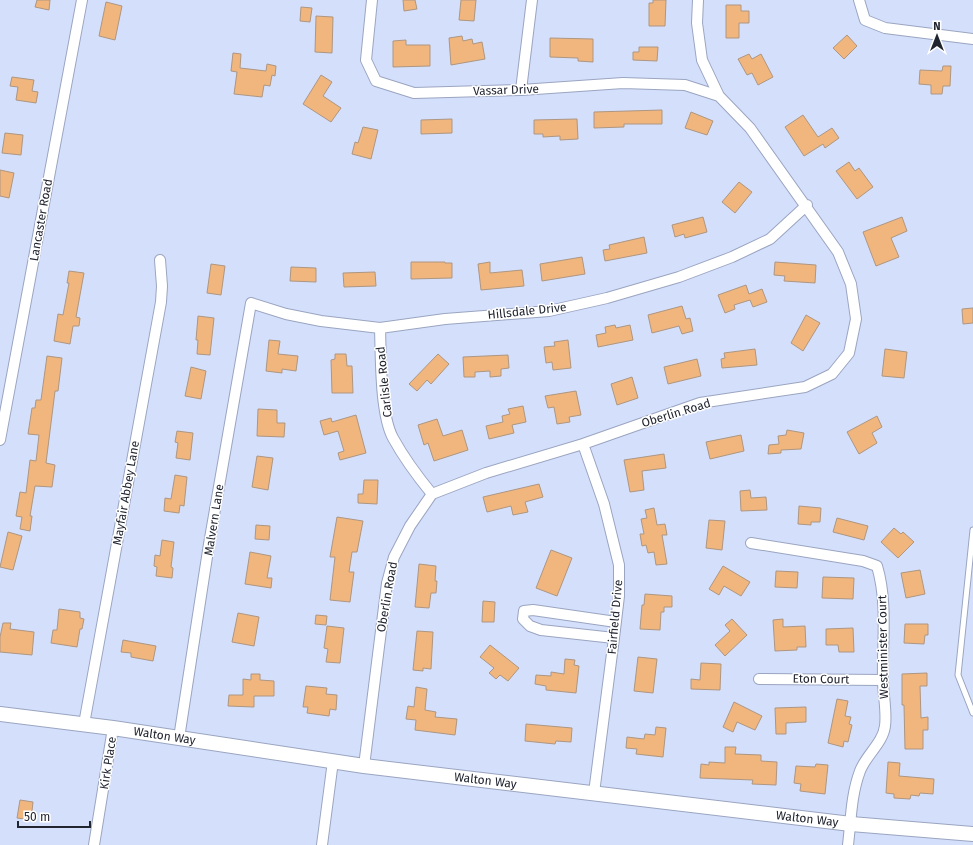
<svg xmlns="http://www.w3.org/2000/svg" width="973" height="845" viewBox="0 0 973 845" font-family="'Fira Sans',sans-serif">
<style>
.building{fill:#f0b67e;stroke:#ae9681}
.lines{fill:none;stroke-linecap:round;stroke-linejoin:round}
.service-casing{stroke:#9aa5c0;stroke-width:7}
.minor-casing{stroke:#9aa5c0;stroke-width:12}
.secondary-casing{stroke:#9aa5c0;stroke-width:16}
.service{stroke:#fff;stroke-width:5}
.minor{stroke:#fff;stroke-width:10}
.secondary{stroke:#fff;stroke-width:14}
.labels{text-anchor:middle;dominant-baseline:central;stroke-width:3;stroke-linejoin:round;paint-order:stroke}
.street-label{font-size:12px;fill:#212530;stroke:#fff}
</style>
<rect width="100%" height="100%" fill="#d4dffc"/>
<path class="building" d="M37,0H50L49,10L35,7Z
M403,0H415L417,9L404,11Z
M461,0H476L474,21L459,20Z
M653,0H666L665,26H649V3H653Z
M106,2L122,6L115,40L99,36Z
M726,5H741V11H749V23H739V38H726Z
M301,7L312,8L310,22L300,21Z
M316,16L333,17L332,53L315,52Z
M847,35L857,46L844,59L833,48Z
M462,36L463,41L472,39L473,44L482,42L485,59L451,65L449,38Z
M550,38L593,39V62L578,61V58L550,57Z
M406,40V45H430V66L393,67V41Z
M639,47H658L657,61L633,60V52H639Z
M233,53L241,54L240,68L266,71L267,64L276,66L275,76L272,75L270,86L264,85L262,97L234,94L237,72L231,71Z
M749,54L752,59L761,54L773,77L758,85L752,73L747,75L738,59Z
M943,66H951L950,86H943L942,94H931V85L919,84L920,70L942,71Z
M321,75L332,82L323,96L341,108L331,122L303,104Z
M12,77L34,80L32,91L38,92L36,103L16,100L18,87L10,86Z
M662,110V124H624V127L594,128V112Z
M691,112L713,121L707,135L685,128Z
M803,115L818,137L832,128L839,138L825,148L823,144L804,156L785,127Z
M452,119V133L421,134V120Z
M577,119L578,139L560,140V136L543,137V134H534V120Z
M363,127L378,130L371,159L352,154L355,142L358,143Z
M5,133L23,135L21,155L2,153Z
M849,162L855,171L859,168L873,187L857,199L836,171Z
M0,170L14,173L9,198L0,196Z
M739,182L752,192L735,213L722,202Z
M703,217L707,232L685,238L684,234L675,237L672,225Z
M902,217L907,231L891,238L899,257L876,266L863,232Z
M644,237L647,253L605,261L603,250L610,249L609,245Z
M582,257L585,274L542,281L540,264Z
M411,262H445V263H452V278L411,279Z
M490,262V273L522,270L524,286L481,290L478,264Z
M775,262L816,265L815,283L784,281L785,276L774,275Z
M211,264L225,266L221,295L207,293Z
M291,267L316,268V282L290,281Z
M69,271L84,273L76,317L80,318L79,326H73L70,344L54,341L58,314L63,315L69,283H67Z
M375,272L376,286L344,287L343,273Z
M746,285L749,294L762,289L767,302L753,307L750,300L734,305L735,309L725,313L718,295Z
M682,306L686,319L690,318L693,331L682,334L679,326L652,333L648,315Z
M973,308V323L963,324L962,309Z
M806,315L820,323L803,351L791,343Z
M198,316L214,318L210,355L197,354L198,340H196Z
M615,325L616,328L630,325L633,340L598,347L596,335L606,333L605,327Z
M269,340L280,341L278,354L298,356L296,371L282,369V373L266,371Z
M568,340L571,368L553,370L552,362L546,363L544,347L555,346L554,342Z
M755,349L757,365L722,368L721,359L725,358L724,353Z
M885,349L907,352L904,378L882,376Z
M335,354H346L347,366H352L353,393H332L331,360L335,359Z
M438,354L449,364L431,384L427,380L417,391L409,384Z
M508,355L509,368L501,369V376L490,377V371L475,372V377H464L463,357Z
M47,356L62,358L58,391H55L46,463L55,465L52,487L35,486L30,516H32L30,531L20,529L22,517L16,516L20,492L26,493L30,460L36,461L39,435L28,434L32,408H35L36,400H41Z
M697,359L701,376L668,384L664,367Z
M191,367L206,371L201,399L185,396Z
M632,377L638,398L617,405L611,384Z
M576,391L581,415L569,417L570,422L557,424L554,407L548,408L545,396Z
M523,406L526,422L512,425L514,433L489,439L486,426L503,422L502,416L510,414L508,409Z
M258,409L277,410V423H285L284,437L257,436Z
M356,415L366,453L340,460L338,453L344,451L338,431L324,435L320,421L331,418L332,422Z
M877,416L882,427L872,433L877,443L859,454L847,432Z
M437,419L443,436L462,430L468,450L434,461L428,443L424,445L418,425Z
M787,430L804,433L801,449L781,450V453L768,454L769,445L779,444L778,436L786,435Z
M177,431L193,433L190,460L176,458L178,443L175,442Z
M741,435L744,451L710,459L706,442Z
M664,454L666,468L642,471L644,490L630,492L624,460Z
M257,456L273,458L268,490L252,487Z
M175,475L187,477L184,506L180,505L179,513L164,511L165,498L171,499Z
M364,480H378L377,504L358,503V494H363Z
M539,484L543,497L525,502L528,512L513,515L511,506L487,512L483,497Z
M750,490L751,498L766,497L767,510L741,511L740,491Z
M799,506L821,508L820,522H811V525L798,524Z
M654,508L657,525L665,524L667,535H662L667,564L656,565L654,552L648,553L646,545L642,546L640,534H644L641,519L647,518L645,510Z
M337,517L363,521L357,552H352L349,572H354L350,602L330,600L335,557H330Z
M837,518L868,526L864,540L833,532Z
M709,520L725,521L722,550L706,548Z
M256,525L270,526L269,540L255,539Z
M894,528L901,534L903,532L914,542L898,558L881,542Z
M8,532L22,536L13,570L0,567Z
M162,540L174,542L171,567L173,568L172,578L156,576L157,567L154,566L155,555L160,556Z
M551,550L572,558L557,596L536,588Z
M250,552L271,556L267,578H272L271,588L245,584Z
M419,564L436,566L435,581H437L436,593H431L429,608L415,607Z
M723,566L750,582L741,596L724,586L719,595L709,589Z
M920,570L925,594L906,598L901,573Z
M776,571L798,572L797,588L775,587Z
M823,577L854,578L853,599L822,598Z
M645,594L672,596V607H664V612H661L660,630L640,629L642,605H644Z
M483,601L495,602L494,622H482Z
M59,609L80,612V618L84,619L82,629H80L77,647L51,643L53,630H57Z
M238,613L259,617L254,646L232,642Z
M316,615L327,616L326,625L315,624Z
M732,619L747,635L725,656L715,645L730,631L725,625Z
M783,619V627L805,626L806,647H797V650L775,651L773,620Z
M3,623H11L10,629L34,632L32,655L0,652V637Z
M905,624H928V635H925L924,644L904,643Z
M327,626L344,628L340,663L326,662L328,649L324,648Z
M853,628L854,652H839L838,645H826V629Z
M417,631L433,632L431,669L423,668V671L413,670Z
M123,640L156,646L153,661L131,657V653L121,652Z
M490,645L519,668L508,681L500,675L496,679L489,673L494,668L480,657Z
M638,657L657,659L653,693L634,691Z
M565,659L575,660L574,665L579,666L576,693L546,690V686L535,684L536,675L551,676V672L564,674Z
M701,663L721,664L720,690L691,689V679L700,680Z
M927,673V686H920L921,718L928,717V730H923V749H905L904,705H902V674Z
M251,674H260V680L274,681V696H254V707L228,706L229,695H243V679L251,680Z
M306,686L327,688L326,694L337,695L336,710L330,709L329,716L307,713L308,707H303Z
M416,687L427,689L425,710L436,712L435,717L457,719L455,735L415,730L416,720L406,719L408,706L414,707Z
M837,699L848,701L845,716L851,717L849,724L852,725L848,742L844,741L843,747L828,743Z
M734,702L762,716L755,730L737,722L733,732L723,727Z
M806,707V722L786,723V734H776L775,708Z
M526,724L572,728L571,742L556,741L555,744L525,741Z
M656,727L666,728L663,757L636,754L637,749L626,748L627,737L644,739L645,734L655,735Z
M725,747H736L735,754L761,755V761L777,762L776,785L752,784L753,780L700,778L701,764L709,765V762L725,763Z
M888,762L900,763L899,776L934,779L933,794L920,793L919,796L911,795L910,799L894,798V794L886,793Z
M816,764L828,765L825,794L800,791L801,784L794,783L796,766L815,767Z
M20,800L33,802L31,820L17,818Z"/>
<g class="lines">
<g class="service-casing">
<path id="service" d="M973,530L958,675L973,713"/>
</g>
<g class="minor-casing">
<path id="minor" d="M372,0L366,60L376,81L414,93L521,90L623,83L685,85L719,96
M859,0L865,20L885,28L973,39
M521,90L532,0
M380,328C381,357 380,414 393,438C404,458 418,477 432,494
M0,440L82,0
M583,444L604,504L619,565V596L614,638L594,793
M751,543L863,561L877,566C888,603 882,642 883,680C883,695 887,711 885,726C883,743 866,755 860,771C851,795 851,820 848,845
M614,638L541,630L530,626L523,619L524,611L533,610L616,622
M759,679L883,680
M84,724L161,302L162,286L160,260
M179,738L209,544L251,303L286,314L321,321L380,328L445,319L549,311L607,298L679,277L732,257L770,239L807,205
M364,766L387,583L394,557L410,526L432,494L486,473L583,444L700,403L805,387L832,374L849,353L856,319L851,284L838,252L750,128L719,96L702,60L697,23L698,0
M94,845L113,728
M322,845L333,761"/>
</g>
<g class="secondary-casing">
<g id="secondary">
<path id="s1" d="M0,714L113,728L364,766L851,824L973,834"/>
</g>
</g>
<use href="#service" class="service"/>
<use href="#minor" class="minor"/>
<use href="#secondary" class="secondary"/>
</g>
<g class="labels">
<g class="street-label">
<text transform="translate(506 90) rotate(-2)">Vassar Drive</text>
<text transform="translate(41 220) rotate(-80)">Lancaster Road</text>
<text transform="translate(527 311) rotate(-6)">Hillsdale Drive</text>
<text transform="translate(384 382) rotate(-96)">Carlisle Road</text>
<text transform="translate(676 413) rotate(-17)">Oberlin Road</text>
<text transform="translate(126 493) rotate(-80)">Mayfair Abbey Lane</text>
<text transform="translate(214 520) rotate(-81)">Malvern Lane</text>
<text transform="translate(387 597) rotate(-80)">Oberlin Road</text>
<text transform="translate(615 617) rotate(-85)">Fairfield Drive</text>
<text transform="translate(883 647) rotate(-91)">Westminister Court</text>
<text transform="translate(821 679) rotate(1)">Eton Court</text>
<text stroke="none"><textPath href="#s1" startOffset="166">Walton Way</textPath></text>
<text transform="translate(108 763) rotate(-81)">Kirk Place</text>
<text stroke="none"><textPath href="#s1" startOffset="490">Walton Way</textPath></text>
<text stroke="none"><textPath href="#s1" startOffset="814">Walton Way</textPath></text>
</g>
</g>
<g transform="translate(937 36)" stroke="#ffffff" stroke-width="3" paint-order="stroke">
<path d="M0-3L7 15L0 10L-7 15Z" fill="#212530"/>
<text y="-6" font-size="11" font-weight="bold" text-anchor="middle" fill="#212530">N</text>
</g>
<path d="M18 821v6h72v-6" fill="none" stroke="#212530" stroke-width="2"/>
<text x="24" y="821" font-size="12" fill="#212530" stroke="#ffffff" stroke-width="3" paint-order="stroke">50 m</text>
</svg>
